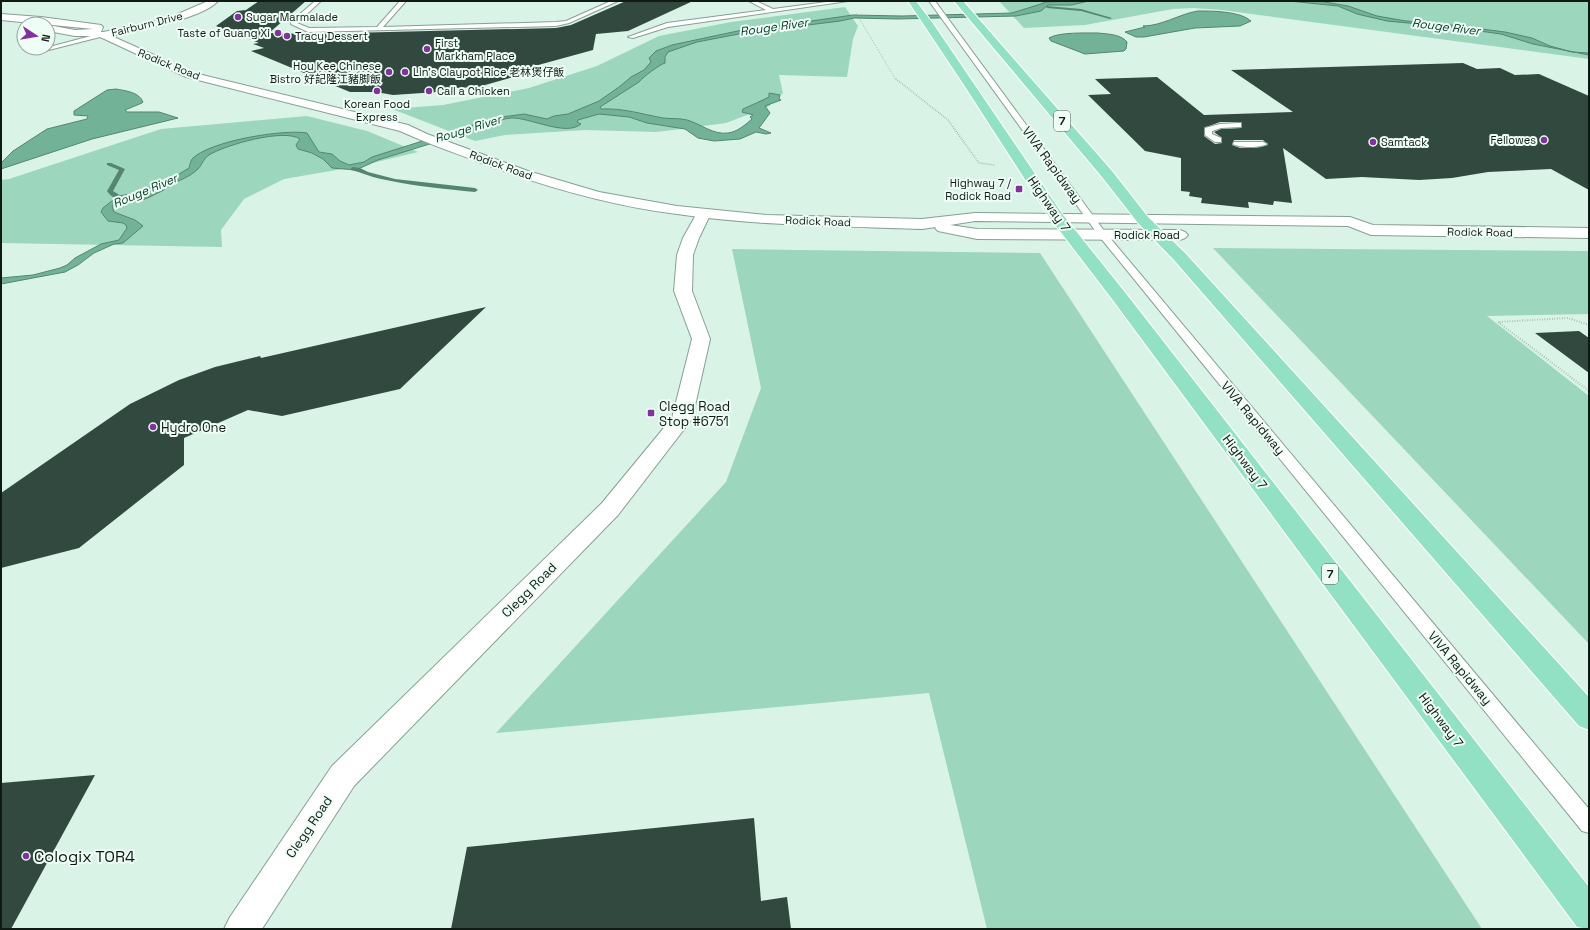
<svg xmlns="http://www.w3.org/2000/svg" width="1590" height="930" viewBox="0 0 1590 930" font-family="'Space Grotesk','Noto Sans SC',sans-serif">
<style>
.green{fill:#9cd6bd}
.water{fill:#72b397;stroke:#558570}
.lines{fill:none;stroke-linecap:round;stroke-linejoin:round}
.stream{fill:#558570;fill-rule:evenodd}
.building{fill:#32493f;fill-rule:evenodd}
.service-casing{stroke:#879f94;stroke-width:2}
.minor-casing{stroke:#879f94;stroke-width:2}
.tertiary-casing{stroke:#879f94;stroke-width:2}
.secondary-casing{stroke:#879f94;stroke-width:2}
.primary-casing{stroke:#fff;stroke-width:2}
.path-far2{stroke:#80938a;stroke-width:1;stroke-dasharray:0.5 1.5;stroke-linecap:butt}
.path-far1{stroke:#80938a;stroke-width:1.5;stroke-dasharray:0.5 1.5;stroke-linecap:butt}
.path{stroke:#80938a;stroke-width:2;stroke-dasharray:0.5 2;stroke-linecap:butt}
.service{fill:#fff;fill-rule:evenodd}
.minor{fill:#fff;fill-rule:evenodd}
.tertiary{fill:#fff;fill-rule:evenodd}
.secondary{fill:#fff;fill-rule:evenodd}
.primary{fill:#93e1c5;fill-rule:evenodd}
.poi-dot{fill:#8331a0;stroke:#eefef6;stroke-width:1.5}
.labels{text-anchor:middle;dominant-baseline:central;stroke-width:4;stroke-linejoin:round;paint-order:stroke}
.far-poi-label{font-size:11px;fill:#101a15;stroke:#eefef6;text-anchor:start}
.far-street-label{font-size:11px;fill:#101a15;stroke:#eefef6}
.far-water-label{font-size:12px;font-style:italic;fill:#003927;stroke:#eefef6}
.shield{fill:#eefef6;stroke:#535e58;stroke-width:1}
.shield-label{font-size:12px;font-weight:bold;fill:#101a15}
.street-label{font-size:13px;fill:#101a15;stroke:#eefef6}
.poi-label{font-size:13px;fill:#101a15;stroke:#eefef6;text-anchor:start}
.near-poi-label{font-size:16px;fill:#101a15;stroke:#eefef6;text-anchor:start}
</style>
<rect width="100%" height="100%" fill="#d9f4e7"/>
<path class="green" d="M999,1H1589V59L1222,10L1193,8L1173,9L1085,25L1024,28Z
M845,7L858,26L853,39L847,77L779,75L783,93L768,107L726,123L657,132L585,130L505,135L475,141L392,109L443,105L529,88L597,66L659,36L731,22Z
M307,116L367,131L418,152L360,166L284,179L244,199L221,230L222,247L1,243V180L9,179L161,129Z
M1213,248L1589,251V314L1487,316L1589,396V644Z
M732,249L1040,253L1482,929H987L929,693L496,733L726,482L761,388Z"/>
<path class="water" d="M1071,1H1089L1071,5H1048L1041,11L1016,16L898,19L854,18L840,21L744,33L697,42L668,52L665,57V63C659,65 643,77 639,82L600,107L601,109C624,108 641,114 663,118C671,119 679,118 687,120C701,124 713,135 728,133C737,132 745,125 752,119L750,117L753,115L742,112L743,109C752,105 761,101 769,97V93L780,95L779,99L781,100L765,106L770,113L759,128L771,133L766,134L756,132L740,139L714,141L698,138L685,129L647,123L629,117L599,114L578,120L577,122L581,124C566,137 529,117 511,118C500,119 491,124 481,128L378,160L356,170L332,168L323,159L312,153L298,149L296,145L300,139C284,128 225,145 209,155C203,159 202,165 198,169C190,177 179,180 169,186C166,187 164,190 162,191C155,194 149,198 142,200C132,203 122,202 112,206L114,212L135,220L143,226L123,243L114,244L94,253L78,265L65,272L1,284V278L33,275L60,268L67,265L75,258L101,244L119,240L127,228L126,225L123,223L108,221L101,212L103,208L118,196L131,194L156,186L171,179L189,168C190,165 190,162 192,159C209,141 283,129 307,133L319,152L332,154L340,161L349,165L364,162L372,157L495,118L524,114L547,119L554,116L568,114L599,101L619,87L631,77L644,70L651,62L649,58L656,51L672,45L747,29L770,27L853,15L902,16L1012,13L1044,3V2Z
M1289,1H1319L1348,6L1377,16L1406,21L1435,23L1505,32L1532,38L1550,46L1572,52L1589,53V55L1533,44L1501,34L1451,27L1387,21L1357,14L1338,6Z
M1198,11C1212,11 1240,11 1251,21L1240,26L1195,28L1144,37H1136L1125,32L1145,27L1143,26C1162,26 1179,14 1198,11Z
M1098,33C1107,34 1121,34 1127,42L1126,49L1124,51L1085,54L1051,41L1049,38C1059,32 1085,33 1098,33Z
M116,89C126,91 139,92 143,102L142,103L125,110L127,112H159L178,118L92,139L1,169V163L13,151L47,129L87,119L88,116L74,115V111L107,90Z"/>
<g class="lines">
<path class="stream" d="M1046,6L1081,9L1112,18L1110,19L1081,11L1047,8Z
M107,163H111L125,169L113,191L126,199V201C119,202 111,197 107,191L119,170L107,165Z
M353,167L360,168L368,172L395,179L475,188L478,190L475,192L464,191C436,188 408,185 381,179C370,177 361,172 351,170V168Z"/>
</g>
<path class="building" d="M259,1H306L269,33L308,34L556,28L571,25L626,1H693L628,31L596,34L593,50L531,67V72L478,87L454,88L437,92L393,95L376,92H350L251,51L264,48L253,44L259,43L216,26L237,11L246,10Z
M1463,63L1477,69L1500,68L1515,75L1539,74L1589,96V190L1551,169L1488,172L1452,178L1419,180L1362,177L1326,179L1283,148L1292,203L1274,201L1273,205L1248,202L1249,208L1201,203L1202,198L1189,196L1190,192L1181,191V158L1145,151L1088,95L1111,94L1095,79L1157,77L1204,115L1293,112L1231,70ZM1220,122H1241L1242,127L1241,128L1221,129L1214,132L1222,138V143L1215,144L1204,136V128ZM1234,140H1263L1268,145L1255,148H1240L1232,145Z
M486,307L400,389L282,416L248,410L184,438V465L79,548L1,568V493L130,404L179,380L215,367L260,356L261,358Z
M1579,331L1589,338V373L1535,333Z
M95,775L11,929H1V783Z
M754,818L761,901L787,897L791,929H451L467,847Z"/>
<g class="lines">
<g class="service-casing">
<path id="service" d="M315,1H321L297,23L309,28L377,27L400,1H406L383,27L556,22L566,21L611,1H618L569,23L556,26L308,32L291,24V22Z
M749,1H756L773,9L834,1H848L668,27L633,38L628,37L667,23L766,10Z
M929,1H935L1105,232L1589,809V833L1582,831L1099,236Z
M102,33L105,35L104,36L41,52L38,50Z
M1238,123H1241V127L1221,128L1212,131V134L1221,138V142H1215L1205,135V128L1220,124Z
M1234,142H1263L1267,144C1261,148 1239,148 1233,144Z"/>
</g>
<g class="minor-casing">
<path id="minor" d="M208,1H218C201,20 129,32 102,38L97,35L99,33L171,17Z"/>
</g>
<g class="tertiary-casing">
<path id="tertiary" d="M704,209L709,210L711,213L699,238L693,255L692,291L710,339L692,419L618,515L354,786L262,929H224L230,917L332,766L602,503L672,418L692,339L674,291L677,255L683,238L697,213L699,210Z"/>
</g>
<g class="secondary-casing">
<path id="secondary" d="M1,14L41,17L101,25L103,27L101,32L105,33L194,73L408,125L427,134L528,171L599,192L677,206L766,215L922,219L975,213L1350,217L1373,225L1589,228V238L1371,235L1348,226L975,221L950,225L977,229L1180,230L1185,232L1188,235L1185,238L1180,240L977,239L938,231L935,228L936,227L922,229C840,226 758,226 677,214C607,205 542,186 476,161C450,151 424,142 400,131L186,77L98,36H75L48,31V25L75,30L93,29L1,20Z"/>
</g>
<g class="primary-casing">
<path id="primary" d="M908,1H916L934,25L1063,215L1124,291L1589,887V929L1577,927L1112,299L1050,218L962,82Z
M954,1H963L1112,171L1148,217L1186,254L1589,697V730L1579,726L1174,260L1138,223L1102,177Z"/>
</g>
<path class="path-far2" d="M856,13L896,80"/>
<path class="path-far1" d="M896,79L948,120L979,163L995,165"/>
<path class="path" d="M1589,325L1568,318L1498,322L1589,391"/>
<use href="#service" class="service"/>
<use href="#minor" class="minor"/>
<use href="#tertiary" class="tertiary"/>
<use href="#secondary" class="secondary"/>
<use href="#primary" class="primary"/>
</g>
<g class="poi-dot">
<circle cx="238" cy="17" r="4"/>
<circle cx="278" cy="33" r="4"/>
<circle cx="287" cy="36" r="4"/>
<circle cx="427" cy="49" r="4"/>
<circle cx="389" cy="72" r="4"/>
<circle cx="405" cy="72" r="4"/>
<circle cx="377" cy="91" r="4"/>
<circle cx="429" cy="91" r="4"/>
<circle cx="1544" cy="140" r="4"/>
<circle cx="1373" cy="142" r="4"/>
<rect x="1015" y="185" width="8" height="8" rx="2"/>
<rect x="647" y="409" width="8" height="8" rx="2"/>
<circle cx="153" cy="427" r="4"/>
<circle cx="26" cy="856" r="4"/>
</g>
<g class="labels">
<g class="far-poi-label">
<text x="246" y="17">Sugar Marmalade</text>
<text x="270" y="33" text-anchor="end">Taste of Guang Xi</text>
<text x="295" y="36">Tracy Dessert</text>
<text x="435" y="43">First<tspan x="435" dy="13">Markham Place</tspan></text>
<text x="381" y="66" text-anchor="end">Hou Kee Chinese<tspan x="381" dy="13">Bistro 好記隆江豬脚飯</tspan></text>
<text x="413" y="72">Lin's Claypot Rice 老林煲仔飯</text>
<text x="437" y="91">Call a Chicken</text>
<text x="377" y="104" text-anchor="middle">Korean Food<tspan x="377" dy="13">Express</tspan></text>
<text x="1536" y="140" text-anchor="end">Fellowes</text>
<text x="1381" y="142">Samtack</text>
<text x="1011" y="183" text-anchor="end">Highway 7 /<tspan x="1011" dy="13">Rodick Road</tspan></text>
</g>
<g class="far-street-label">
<text transform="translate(147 24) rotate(-14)">Fairburn Drive</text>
<text transform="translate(169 64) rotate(22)">Rodick Road</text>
<text transform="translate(501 165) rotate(20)">Rodick Road</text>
<text transform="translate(818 221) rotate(2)">Rodick Road</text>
<text transform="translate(1480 232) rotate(1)">Rodick Road</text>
<text x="1147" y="235">Rodick Road</text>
</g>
<g class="far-water-label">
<text transform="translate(774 27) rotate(-8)">Rouge River</text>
<text transform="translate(1446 27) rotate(7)">Rouge River</text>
<text transform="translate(468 129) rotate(-17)">Rouge River</text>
<text transform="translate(145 191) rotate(-23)">Rouge River</text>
</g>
<g class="shield">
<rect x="1054" y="111" width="16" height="20" rx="3"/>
<rect x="1322" y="564" width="16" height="20" rx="3"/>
</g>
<g class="shield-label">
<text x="1062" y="121">7</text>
<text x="1330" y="574">7</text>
</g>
<g class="street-label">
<text transform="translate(1052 165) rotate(54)">VIVA Rapidway</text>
<text transform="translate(1049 204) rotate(55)">Highway 7</text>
<text transform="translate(1253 418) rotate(50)">VIVA Rapidway</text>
<text transform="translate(1245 462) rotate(53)">Highway 7</text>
<text transform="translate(529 590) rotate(-45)">Clegg Road</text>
<text transform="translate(1460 668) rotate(50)">VIVA Rapidway</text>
<text transform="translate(1441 720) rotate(53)">Highway 7</text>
<text transform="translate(309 827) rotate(-56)">Clegg Road</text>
</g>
<g class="poi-label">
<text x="659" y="406">Clegg Road<tspan x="659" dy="15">Stop #6751</tspan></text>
<text x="161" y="427">Hydro One</text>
</g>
<g class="near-poi-label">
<text x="34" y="856">Cologix TOR4</text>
</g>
</g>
<rect width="1590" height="930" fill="none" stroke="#101a15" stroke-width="4"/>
<g transform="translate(36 36) rotate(102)"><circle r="19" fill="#eefef6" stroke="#95a39c"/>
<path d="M0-3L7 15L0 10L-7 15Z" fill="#8331a0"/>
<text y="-6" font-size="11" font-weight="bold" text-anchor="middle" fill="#101a15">N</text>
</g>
</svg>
